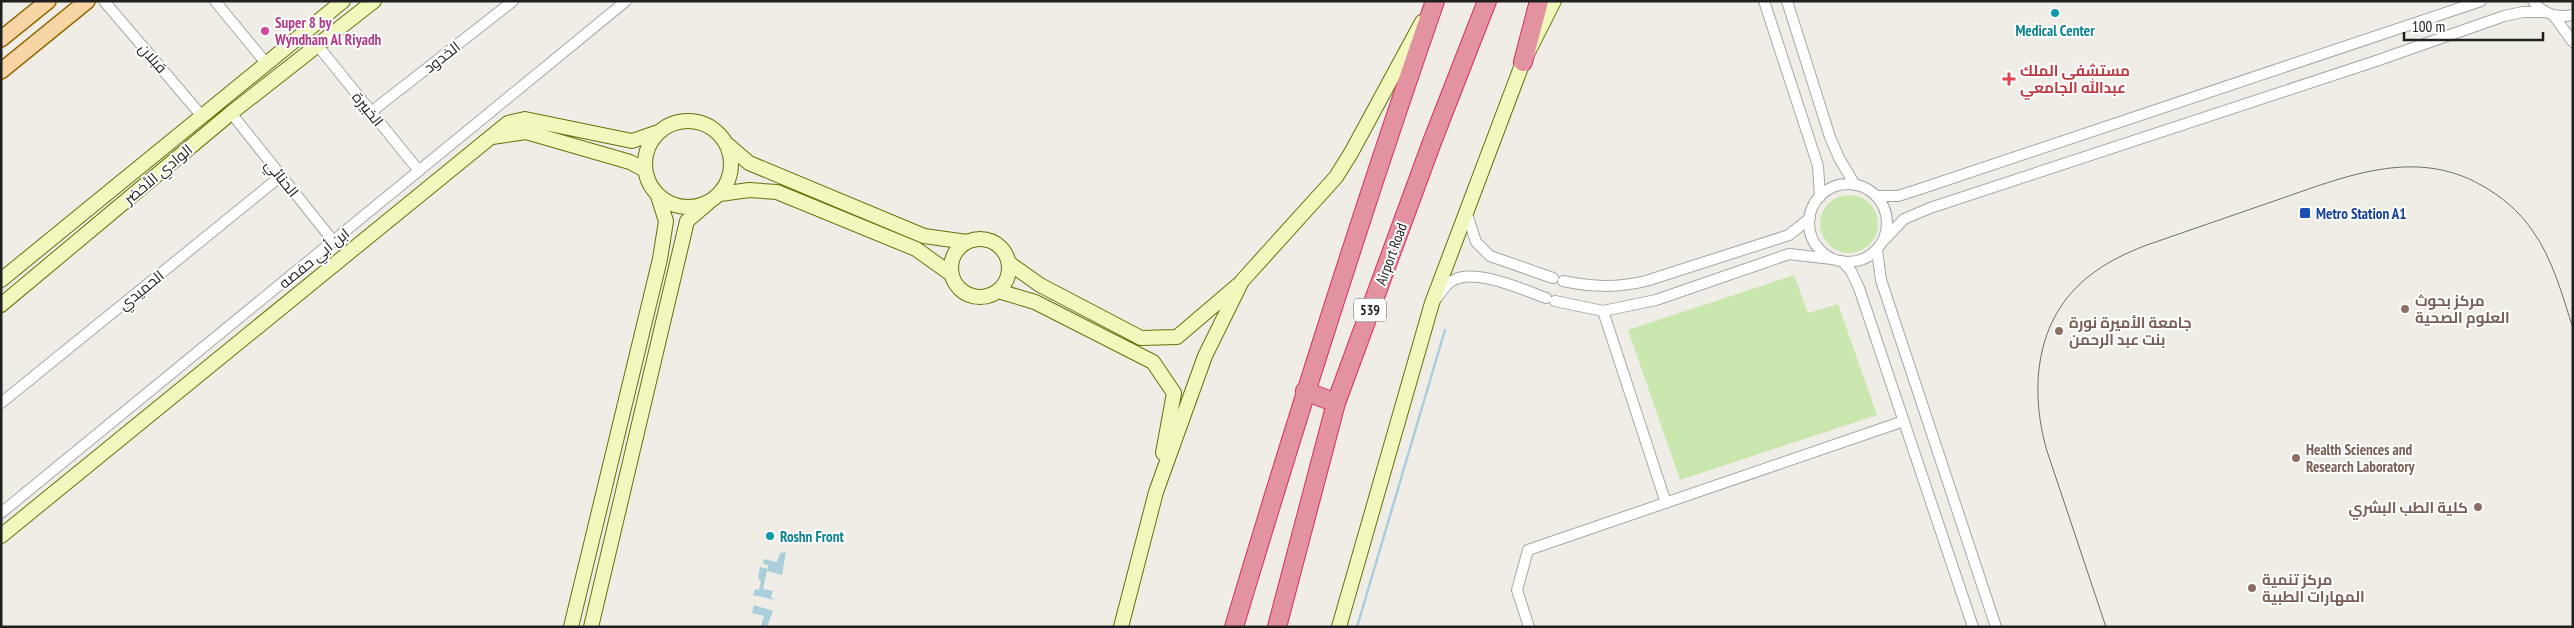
<svg xmlns="http://www.w3.org/2000/svg" width="2574" height="628" viewBox="0 0 2574 628" font-family="'PT Sans Narrow',Cairo,sans-serif">
<style>
.grass{fill:#c9e7af}
.water{fill:#a9cfdb}
.lines{fill:none;stroke-linecap:round;stroke-linejoin:round}
.stream{stroke:#a9cfdb;stroke-width:2.5}
.street-casing{stroke:#a7a7a7;stroke-width:12}
.secondary-casing{stroke:#65730a;stroke-width:16}
.primary-casing{stroke:#946908;stroke-width:18}
.highway-casing{stroke:#d32f63;stroke-width:20}
.street{stroke:#fff;stroke-width:10}
.secondary{stroke:#f2f7be;stroke-width:14}
.primary{stroke:#f7d5a4;stroke-width:15}
.highway{stroke:#e3929f;stroke-width:18}
.tram{stroke:#6e6e6e;stroke-width:1}
.culture-dot{fill:#0f9aa8;stroke:#fff;stroke-width:2}
.hotel-dot{fill:#d1479c;stroke:#fff;stroke-width:2}
.health-dot{fill:#e0444e;stroke:#fff;stroke-width:2}
.transit-dot{fill:#1a4fb4;stroke:#fff;stroke-width:2}
.education-dot{fill:#8d6e63;stroke:#fff;stroke-width:2}
.labels{text-anchor:middle;dominant-baseline:central;stroke-width:4;stroke-linejoin:round;paint-order:stroke}
.shield{fill:#fff;stroke:#636363;stroke-width:1}
.shield-label{font-size:14px;font-weight:bold;fill:#202020}
.hotel-label{font-size:15px;font-weight:bold;fill:#b23c85;stroke:#fff;text-anchor:start}
.culture-label{font-size:15px;font-weight:bold;fill:#0d838f;stroke:#fff}
.street-label{font-size:15px;fill:#202020;stroke:#fff}
.health-label{font-size:15px;font-weight:bold;fill:#be3a42;stroke:#fff;text-anchor:start}
.transit-label{font-size:15px;font-weight:bold;fill:#164399;stroke:#fff;text-anchor:start}
.education-label{font-size:15px;font-weight:bold;fill:#785e54;stroke:#fff;text-anchor:start}
</style>
<rect width="100%" height="100%" fill="#f0ede7"/>
<path class="grass" d="M1820 224a29 29 0 1 1 58 0a29 29 0 1 1-58 0Z
M1794,275L1808,313L1838,304L1877,415L1680,480L1628,330Z"/>
<path class="water" d="M786,552L782,575L767,571L763,589L773,591L771,597L775,600L753,595L755,589L759,590L761,580L758,579L760,567L768,569V565L763,564L764,559L777,562L780,553Z
M754,605L773,611L767,627H761L764,616L752,613Z"/>
<g class="lines">
<path class="stream" d="M1357,627L1445,330"/>
<g class="street-casing">
<path id="street" d="M104,1L201,115
M215,1L266,63
M1764,1L1818,166L1820,197
M1787,1L1830,137L1839,158L1855,185
M2533,1C2543,14 2558,18 2573,15
M2554,16L2573,42
M318,46L419,171
M371,112L513,1
M231,113L334,242
M1809 223a39 39 0 1 1 78 0a39 39 0 1 1-78 0Z
M1876,196H1898L1917,190L2481,1
M1466,211L1476,242L1490,256L1553,278
M1883,241L1904,219L1930,208L2376,61L2504,16L2523,12H2545
M1877,250L1881,280L1996,627
M1842,261L1851,271L1859,288L1973,627
M1563,281C1592,287 1617,288 1646,281L1789,235L1810,218
M1436,299C1441,293 1446,284 1452,281C1474,267 1524,290 1546,298
M1555,301L1603,311L1656,300L1789,254L1832,259
M1603,311L1666,503
M1,403L281,176
M1,513L626,1
M1529,627L1517,590L1528,550L1904,421"/>
</g>
<g class="secondary-casing">
<path id="secondary" d="M645 164a43 43 0 1 1 86 0a43 43 0 1 1-86 0Z
M492,137L526,132L630,162L645,170
M727,144L749,163L924,236L967,242
M720,194L749,190L777,192L916,249L951,274
M951 268a29 29 0 1 1 58 0a29 29 0 1 1-58 0Z
M1009,263L1040,285L1141,338L1177,337L1238,285
M1,280L343,1
M998,291L1035,302L1153,362L1174,393L1163,453
M1,305L231,113L374,1
M1,536L508,123L525,119L632,141L661,131
M571,627L660,259L666,221L658,196
M591,627L687,221L708,203
M1121,627L1156,492L1205,356L1242,281L1336,177L1351,153L1422,22
M1339,627L1432,303L1523,62L1554,1"/>
</g>
<g class="primary-casing">
<path id="primary" d="M1,39L48,1
M1,71L87,1"/>
</g>
<g class="highway-casing">
<path id="highway" d="M1523,62L1539,1
M1305,391L1336,403
M1234,627C1297,417 1363,208 1435,1
M1277,627L1336,403L1432,142L1487,1"/>
</g>
<use href="#street" class="street"/>
<use href="#secondary" class="secondary"/>
<use href="#primary" class="primary"/>
<use href="#highway" class="highway"/>
<path class="tram" d="M2106,627L2047,451C2028,386 2036,312 2096,271C2111,260 2127,253 2144,246C2188,231 2233,215 2277,200C2344,177 2414,147 2481,185C2501,196 2519,211 2532,230C2553,259 2562,295 2573,328"/>
</g>
<g class="culture-dot">
<circle cx="2055" cy="13" r="5"/>
<circle cx="770" cy="536" r="5"/>
</g>
<circle class="hotel-dot" cx="265" cy="31" r="5"/>
<path class="health-dot" d="M2006.5 71.5h5v5h5v5h-5v5h-5v-5h-5v-5h5z"/>
<rect class="transit-dot" x="2299" y="207" width="12" height="12" rx="2.5"/>
<g class="education-dot">
<circle cx="2405" cy="309" r="5"/>
<circle cx="2059" cy="331" r="5"/>
<circle cx="2296" cy="458" r="5"/>
<circle cx="2478" cy="507" r="5"/>
<circle cx="2252" cy="588" r="5"/>
</g>
<g class="labels">
<rect class="shield" x="1354" y="298.5" width="32" height="23" rx="4"/>
<g class="shield-label">
<text x="1370" y="310">539</text>
</g>
<g class="hotel-label">
<text x="275" y="22">Super 8 by<tspan x="275" dy="17">Wyndham Al Riyadh</tspan></text>
</g>
<g class="culture-label">
<text x="2055" y="30">Medical Center</text>
<text x="780" y="536" text-anchor="start">Roshn Front</text>
</g>
<g class="street-label">
<text transform="translate(442 57) rotate(-38)">الخدود</text>
<text transform="translate(153 58) rotate(49)">قبلان</text>
<text transform="translate(368 109) rotate(51)">الخبيرة</text>
<text transform="translate(158 174) rotate(-40)">الوادي الأخضر</text>
<text transform="translate(282 178) rotate(51)">الحنائي</text>
<text transform="translate(1391 254) rotate(-70)">Airport Road</text>
<text transform="translate(314 258) rotate(-39)">ابن أبي حفصه</text>
<text transform="translate(141 290) rotate(-39)">الحميدي</text>
</g>
<g class="health-label">
<text x="2020" y="70">مستشفى الملك<tspan x="2020" dy="17">عبدالله الجامعي</tspan></text>
</g>
<g class="transit-label">
<text x="2316" y="213">Metro Station A1</text>
</g>
<g class="education-label">
<text x="2415" y="300">مركز بحوث<tspan x="2415" dy="17">العلوم الصحية</tspan></text>
<text x="2069" y="322">جامعة الأميرة نورة<tspan x="2069" dy="17">بنت عبد الرحمن</tspan></text>
<text x="2306" y="449">Health Sciences and<tspan x="2306" dy="17">Research Laboratory</tspan></text>
<text x="2468" y="507" text-anchor="end">كلية الطب البشري</text>
<text x="2262" y="579">مركز تنمية<tspan x="2262" dy="17">المهارات الطبية</tspan></text>
</g>
</g>
<rect width="2574" height="628" fill="none" stroke="#202020" stroke-width="5"/>
<path d="M2404 32v8h139v-8" fill="none" stroke="#202020" stroke-width="2.5"/>
<text x="2412" y="32" font-size="15" fill="#202020" stroke="#ffffff" stroke-width="4" paint-order="stroke">100 m</text>
</svg>
